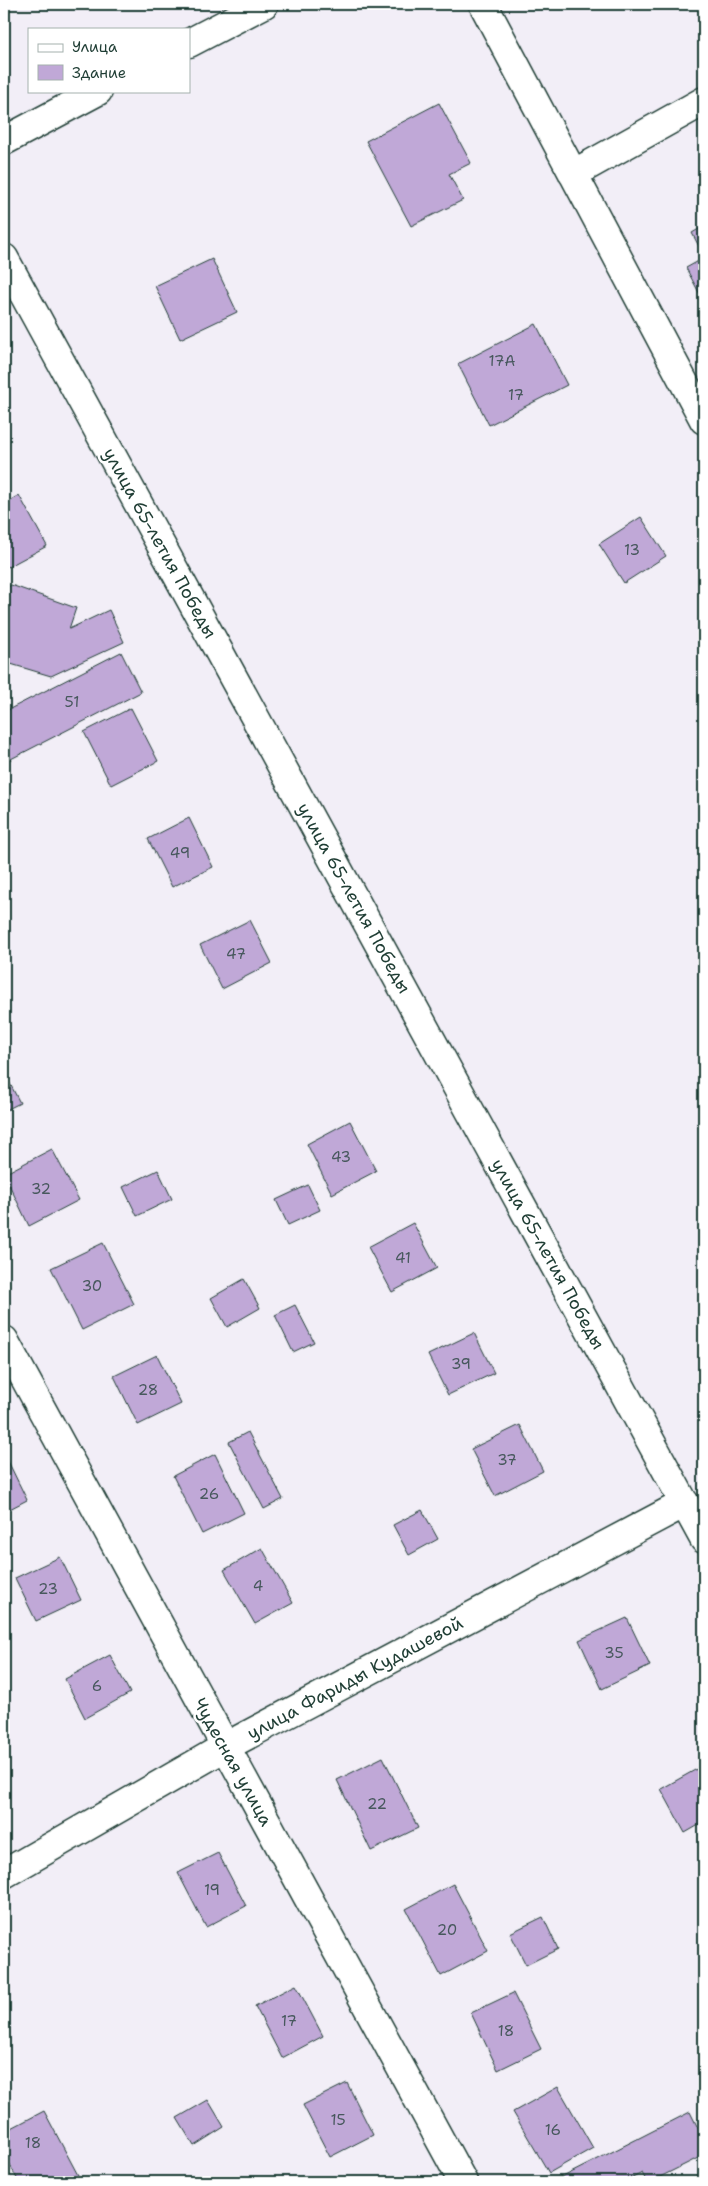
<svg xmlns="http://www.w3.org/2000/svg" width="708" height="2186" viewBox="0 0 708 2186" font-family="'Shantell Sans',sans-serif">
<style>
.building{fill:#c0a8d7;stroke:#1f3d34}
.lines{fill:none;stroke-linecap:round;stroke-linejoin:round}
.minor-casing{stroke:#1f3d34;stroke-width:31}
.minor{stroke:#fff;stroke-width:28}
.labels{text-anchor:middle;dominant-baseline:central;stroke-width:5;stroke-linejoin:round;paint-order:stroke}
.number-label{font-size:15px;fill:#47585d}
.street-label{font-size:18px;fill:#1f3d34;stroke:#fff}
</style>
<rect width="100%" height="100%" fill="#f2eef7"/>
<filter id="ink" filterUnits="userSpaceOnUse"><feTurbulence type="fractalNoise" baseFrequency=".02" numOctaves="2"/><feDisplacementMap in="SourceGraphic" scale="10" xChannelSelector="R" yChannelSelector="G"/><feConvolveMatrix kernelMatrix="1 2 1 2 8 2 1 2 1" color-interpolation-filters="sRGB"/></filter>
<g filter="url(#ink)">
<path class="building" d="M439,103L471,163L449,174L463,200L411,226L366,141Z
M704,226V256L692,233Z
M704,258V302L686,268Z
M212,259L237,312L180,339L155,286Z
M536,324L567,385L489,425L458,364Z
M19,495L47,546L4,569V504Z
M641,517L666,556L624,583L599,544Z
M11,585L76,608L69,629L109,610L124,642L51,676L4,662V590Z
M121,652L141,692L7,761L4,754V712Z
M131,708L158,761L111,785L84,732Z
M189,818L213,867L172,887L148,839Z
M250,920L272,963L222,989L200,945Z
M4,1072L20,1103L4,1111Z
M350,1121L376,1171L332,1194L307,1144Z
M52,1149L79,1200L29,1226L4,1174Z
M158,1170L172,1199L137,1216L123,1187Z
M308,1185L320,1210L288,1225L276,1200Z
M413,1223L437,1268L392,1292L368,1247Z
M103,1243L134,1304L82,1330L51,1268Z
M244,1279L260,1308L227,1327L211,1298Z
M295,1305L314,1342L293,1352L275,1315Z
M474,1333L494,1373L448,1395L428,1355Z
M157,1355L181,1404L138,1425L114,1376Z
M520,1425L543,1471L495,1496L471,1449Z
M248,1432L283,1499L264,1509L229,1442Z
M215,1454L244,1513L202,1534L173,1476Z
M5,1455L27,1500L4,1512V1456Z
M422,1510L438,1539L409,1555L393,1525Z
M262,1548L293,1603L255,1624L224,1570Z
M60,1557L81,1600L36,1621L15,1578Z
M627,1618L650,1666L602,1689L579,1640Z
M110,1655L130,1693L85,1718L65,1679Z
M383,1757L418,1828L371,1851L337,1780Z
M704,1765V1822L685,1833L661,1789Z
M218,1853L246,1906L206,1927L178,1873Z
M453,1884L488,1951L441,1976L406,1909Z
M543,1917L558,1949L526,1965L510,1933Z
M296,1985L323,2036L282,2058L255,2006Z
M513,1993L541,2049L498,2070L471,2013Z
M347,2083L373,2135L330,2157L303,2105Z
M558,2087L593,2148L549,2173L513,2112Z
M208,2100L224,2127L194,2146L177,2118Z
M44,2111L80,2179L74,2182H19L4,2154V2132Z
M690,2112L704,2140V2155L650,2182H647L642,2173L625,2182H558L557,2180Z"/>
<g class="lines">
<g class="minor-casing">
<path id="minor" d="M483,4L704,420
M189,43L264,4
M4,141L98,91
M573,174L704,101
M4,258L704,1539
M4,1340L463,2182
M4,1874L225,1747L685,1503"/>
</g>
<use href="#minor" class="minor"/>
</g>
</g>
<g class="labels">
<g class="number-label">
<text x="502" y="361">17А</text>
<text x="516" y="395">17</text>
<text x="632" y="550">13</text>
<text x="72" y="702">51</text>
<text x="180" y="853">49</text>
<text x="236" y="954">47</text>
<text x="341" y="1157">43</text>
<text x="41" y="1189">32</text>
<text x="403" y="1258">41</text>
<text x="92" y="1286">30</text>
<text x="461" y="1364">39</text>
<text x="148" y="1390">28</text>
<text x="507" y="1460">37</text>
<text x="209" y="1494">26</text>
<text x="258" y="1586">4</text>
<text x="48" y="1589">23</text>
<text x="614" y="1653">35</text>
<text x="97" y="1686">6</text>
<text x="377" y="1804">22</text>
<text x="212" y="1890">19</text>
<text x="447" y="1930">20</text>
<text x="289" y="2021">17</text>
<text x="506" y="2031">18</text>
<text x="338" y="2120">15</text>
<text x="553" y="2130">16</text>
<text x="33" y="2143">18</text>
</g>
<g class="street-label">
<text transform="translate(160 543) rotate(61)">улица 65-летия Победы</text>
<text transform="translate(354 898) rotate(61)">улица 65-летия Победы</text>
<text transform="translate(548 1254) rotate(61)">улица 65-летия Победы</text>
<text transform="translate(355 1678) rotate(-28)">улица Фариды Кудашевой</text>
<text transform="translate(233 1762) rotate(61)">Чудесная улица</text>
</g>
</g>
<rect width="708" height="2186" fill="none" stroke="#fff" stroke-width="20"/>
<rect x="10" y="10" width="688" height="2166" fill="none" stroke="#1f3d34" stroke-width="2" filter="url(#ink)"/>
<rect x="28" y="28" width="162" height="65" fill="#ffffff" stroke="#a5b1ae"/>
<rect x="38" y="44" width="25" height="8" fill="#ffffff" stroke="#a5b1ae"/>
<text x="72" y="52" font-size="15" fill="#1f3d34">Улица</text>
<rect x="38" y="65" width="25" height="15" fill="#c0a8d7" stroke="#a5b1ae"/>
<text x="72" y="78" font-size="15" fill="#1f3d34">Здание</text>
</svg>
